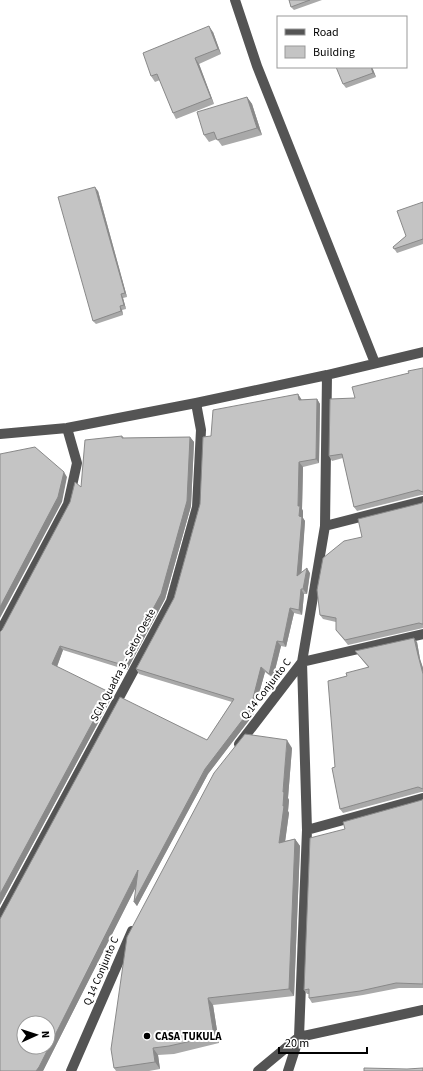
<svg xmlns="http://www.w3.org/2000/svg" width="423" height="1071" viewBox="0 0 423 1071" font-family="'Source Sans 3',sans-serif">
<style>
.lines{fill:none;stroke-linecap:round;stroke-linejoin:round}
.minor{stroke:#545454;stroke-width:10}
.wall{fill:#a9a9a9}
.shaded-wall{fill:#898989}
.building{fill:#c4c4c4;stroke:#898989;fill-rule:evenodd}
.poi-dot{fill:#000;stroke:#fff;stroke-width:1.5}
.labels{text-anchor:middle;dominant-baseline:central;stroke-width:4;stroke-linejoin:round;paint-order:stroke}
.street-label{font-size:11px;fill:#000;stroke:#fff}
.poi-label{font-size:11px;font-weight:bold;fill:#000;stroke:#fff;text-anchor:start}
</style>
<rect width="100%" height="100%" fill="#fff"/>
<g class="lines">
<path class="minor" d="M235,0L257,66L375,363
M0,434L67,428L196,403L327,375L423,352
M325,526L423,501
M0,632L68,504L77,463L67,428
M239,744L302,662L423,634
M307,830L423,798
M0,919L171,601L197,507L201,430L196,403
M71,1071L132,931
M258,1071L299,1037L423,1010
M288,1071L299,1037L307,830L302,662L325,526L327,375"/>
</g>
<path class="wall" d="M289,0H322L294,10L291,7Z
M213,32L221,54L199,64L214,104L176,119L173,113L160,80L155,82L151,76Z
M372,67L376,77L346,88L343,84Z
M247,97L252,104L262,135L222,146L217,139L209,142L204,135Z
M98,191L127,297L123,298L126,309L122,310L123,315L96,324L93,321Z
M423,202V244L397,253L393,247L406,236Z
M423,368V495H421L357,511L354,507L343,458L332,461L329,456L355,398L409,373Z
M298,394L302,400L317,399L320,404L319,463L303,467L302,509L303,511V518L305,521L301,573H310L307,594H304L302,615L294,613L286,647L281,646L273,678L265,672L253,715L208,774L137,906L134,902L136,886L43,1071H0L207,740L232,702L139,674L136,669L174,598L200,504L211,436Z
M122,436L124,438L190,437L194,442L191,506L165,599L127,670L63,650L57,667L112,697L0,905L2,630L81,487Z
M423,502V628L348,645L336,630V622L323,619L320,615L362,537L422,503Z
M417,642L420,659L423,668V792H421L343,813L340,809L335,767L347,676L368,667L355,651Z
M292,748L288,798L289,800L288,811L289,813L285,841L295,839L300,846L294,996L213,1005L219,1043L174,1054L158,1055L160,1069L149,1071H116L114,1068Z
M423,799V988H399L363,995L312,1003L309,998V994H307L304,990L345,829L422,800Z"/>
<path class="shaded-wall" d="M209,26L213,32L221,54L218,49Z
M195,58L199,64L214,104L211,98Z
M371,67H372L376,77L373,73Z
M247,97L252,104L262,135L257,128Z
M95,187L98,191L127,297L125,293Z
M121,294L123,298L126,309L124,305Z
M120,306L122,310L123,315L121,311Z
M298,394L301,399L302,405L299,400Z
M317,399L320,404L319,463L316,459Z
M190,437L194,442L191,506L165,599L127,670L123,665Z
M299,462L303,467L302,509L303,511V518L305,521L301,581L297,576L299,516L298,506Z
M64,472L67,477L62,502L0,618V607Z
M307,568L310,573L307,594L303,589Z
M301,589L304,594L302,615L299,610Z
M290,608L294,613L286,647L283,642Z
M414,638L417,642L420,659L423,668V674L418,655Z
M277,641L281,646L273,678L269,674Z
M60,646L63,650L56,669L52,664Z
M261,667L265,672L253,715L208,774L137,906L134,902L205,769Z
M109,692L112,697L0,905V894Z
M287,740L292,748L288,798L289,800L288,811L289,813L284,850L279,843L283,806V792Z
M295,839L300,846L294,996L289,989Z
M138,870L142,875L43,1071H36Z
M208,998L213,1005L219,1043L214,1036Z
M153,1048L158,1055L160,1069L155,1062Z"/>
<path class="building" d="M289,0H310L291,7Z
M209,26L218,49L195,58L211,98L173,113L157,74L151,76L143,53Z
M336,67H371L373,73L343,84Z
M247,97L257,128L217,140L214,132L204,135L197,112Z
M95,187L125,293L121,294L124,305L120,306L121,311L93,321L58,197Z
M423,202V239L394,249L393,247L406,236L397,211Z
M423,368V492L418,490L354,507L342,454L329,456L330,399L355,398L352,387L409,373L408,371Z
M298,394L299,400L317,399L316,459L299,462L298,506H300L299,516L302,517L297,576L307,568L303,589H301L299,610L290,608L283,642L277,641L269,674L261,667L250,710L205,769L134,902L138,870L39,1067L36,1071H0V919L120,697L207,740L234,699L136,669L174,598L200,504L203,437L211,436L213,410ZM24,1023H48V1047H24Z
M122,436V438L190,437L187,501L161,594L123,665L60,646L52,664L109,692L0,894V632L2,630L70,502L75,482L81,487L85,440Z
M35,447L64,472L58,497L0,607V454Z
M423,502V624H422L419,623L345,640L336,630V618L320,615L317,590L323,558L344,541L362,537L358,519L422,503Z
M414,638L418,655L423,674V789L418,787L340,809L332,768L335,767L328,681L347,676L346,673L369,667L355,651Z
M245,734L287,740L283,792H284L283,806H284L279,843L295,839L289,989L208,998L214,1036L169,1046L153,1048L155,1062L114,1068L111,1049L127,937L214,773Z
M423,799V984L396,983L360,991L309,998V989L304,990L310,838L345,829L343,822L422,800Z
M364,1068L407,1069L423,1068V1071H364Z"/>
<circle class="poi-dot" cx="147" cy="1036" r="4"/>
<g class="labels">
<g class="street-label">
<text transform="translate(123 665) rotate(-62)">SCIA Quadra 3 - Setor Oeste</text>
<text transform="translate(266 689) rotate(-52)">Q 14 Conjunto C</text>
<text transform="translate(101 971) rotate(-67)">Q 14 Conjunto C</text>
</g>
<g class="poi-label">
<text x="155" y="1036">CASA TUKULA</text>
</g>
</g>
<rect x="277" y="16" width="130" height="52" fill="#ffffff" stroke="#999999"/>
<rect x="285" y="29" width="20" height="6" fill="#545454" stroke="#999999"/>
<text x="313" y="36" font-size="12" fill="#000000">Road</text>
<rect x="285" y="46" width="20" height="12" fill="#c4c4c4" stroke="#999999"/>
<text x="313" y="56" font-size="12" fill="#000000">Building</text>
<g transform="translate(36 1035) rotate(87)"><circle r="19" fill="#ffffff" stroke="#999999"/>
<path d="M0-3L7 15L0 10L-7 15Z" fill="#000000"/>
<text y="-6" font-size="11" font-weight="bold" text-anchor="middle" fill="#000000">N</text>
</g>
<path d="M279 1047v6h88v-6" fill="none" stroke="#000000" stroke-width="2"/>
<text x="285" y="1047" font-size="12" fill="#000000" stroke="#ffffff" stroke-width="3" paint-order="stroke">20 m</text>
</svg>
